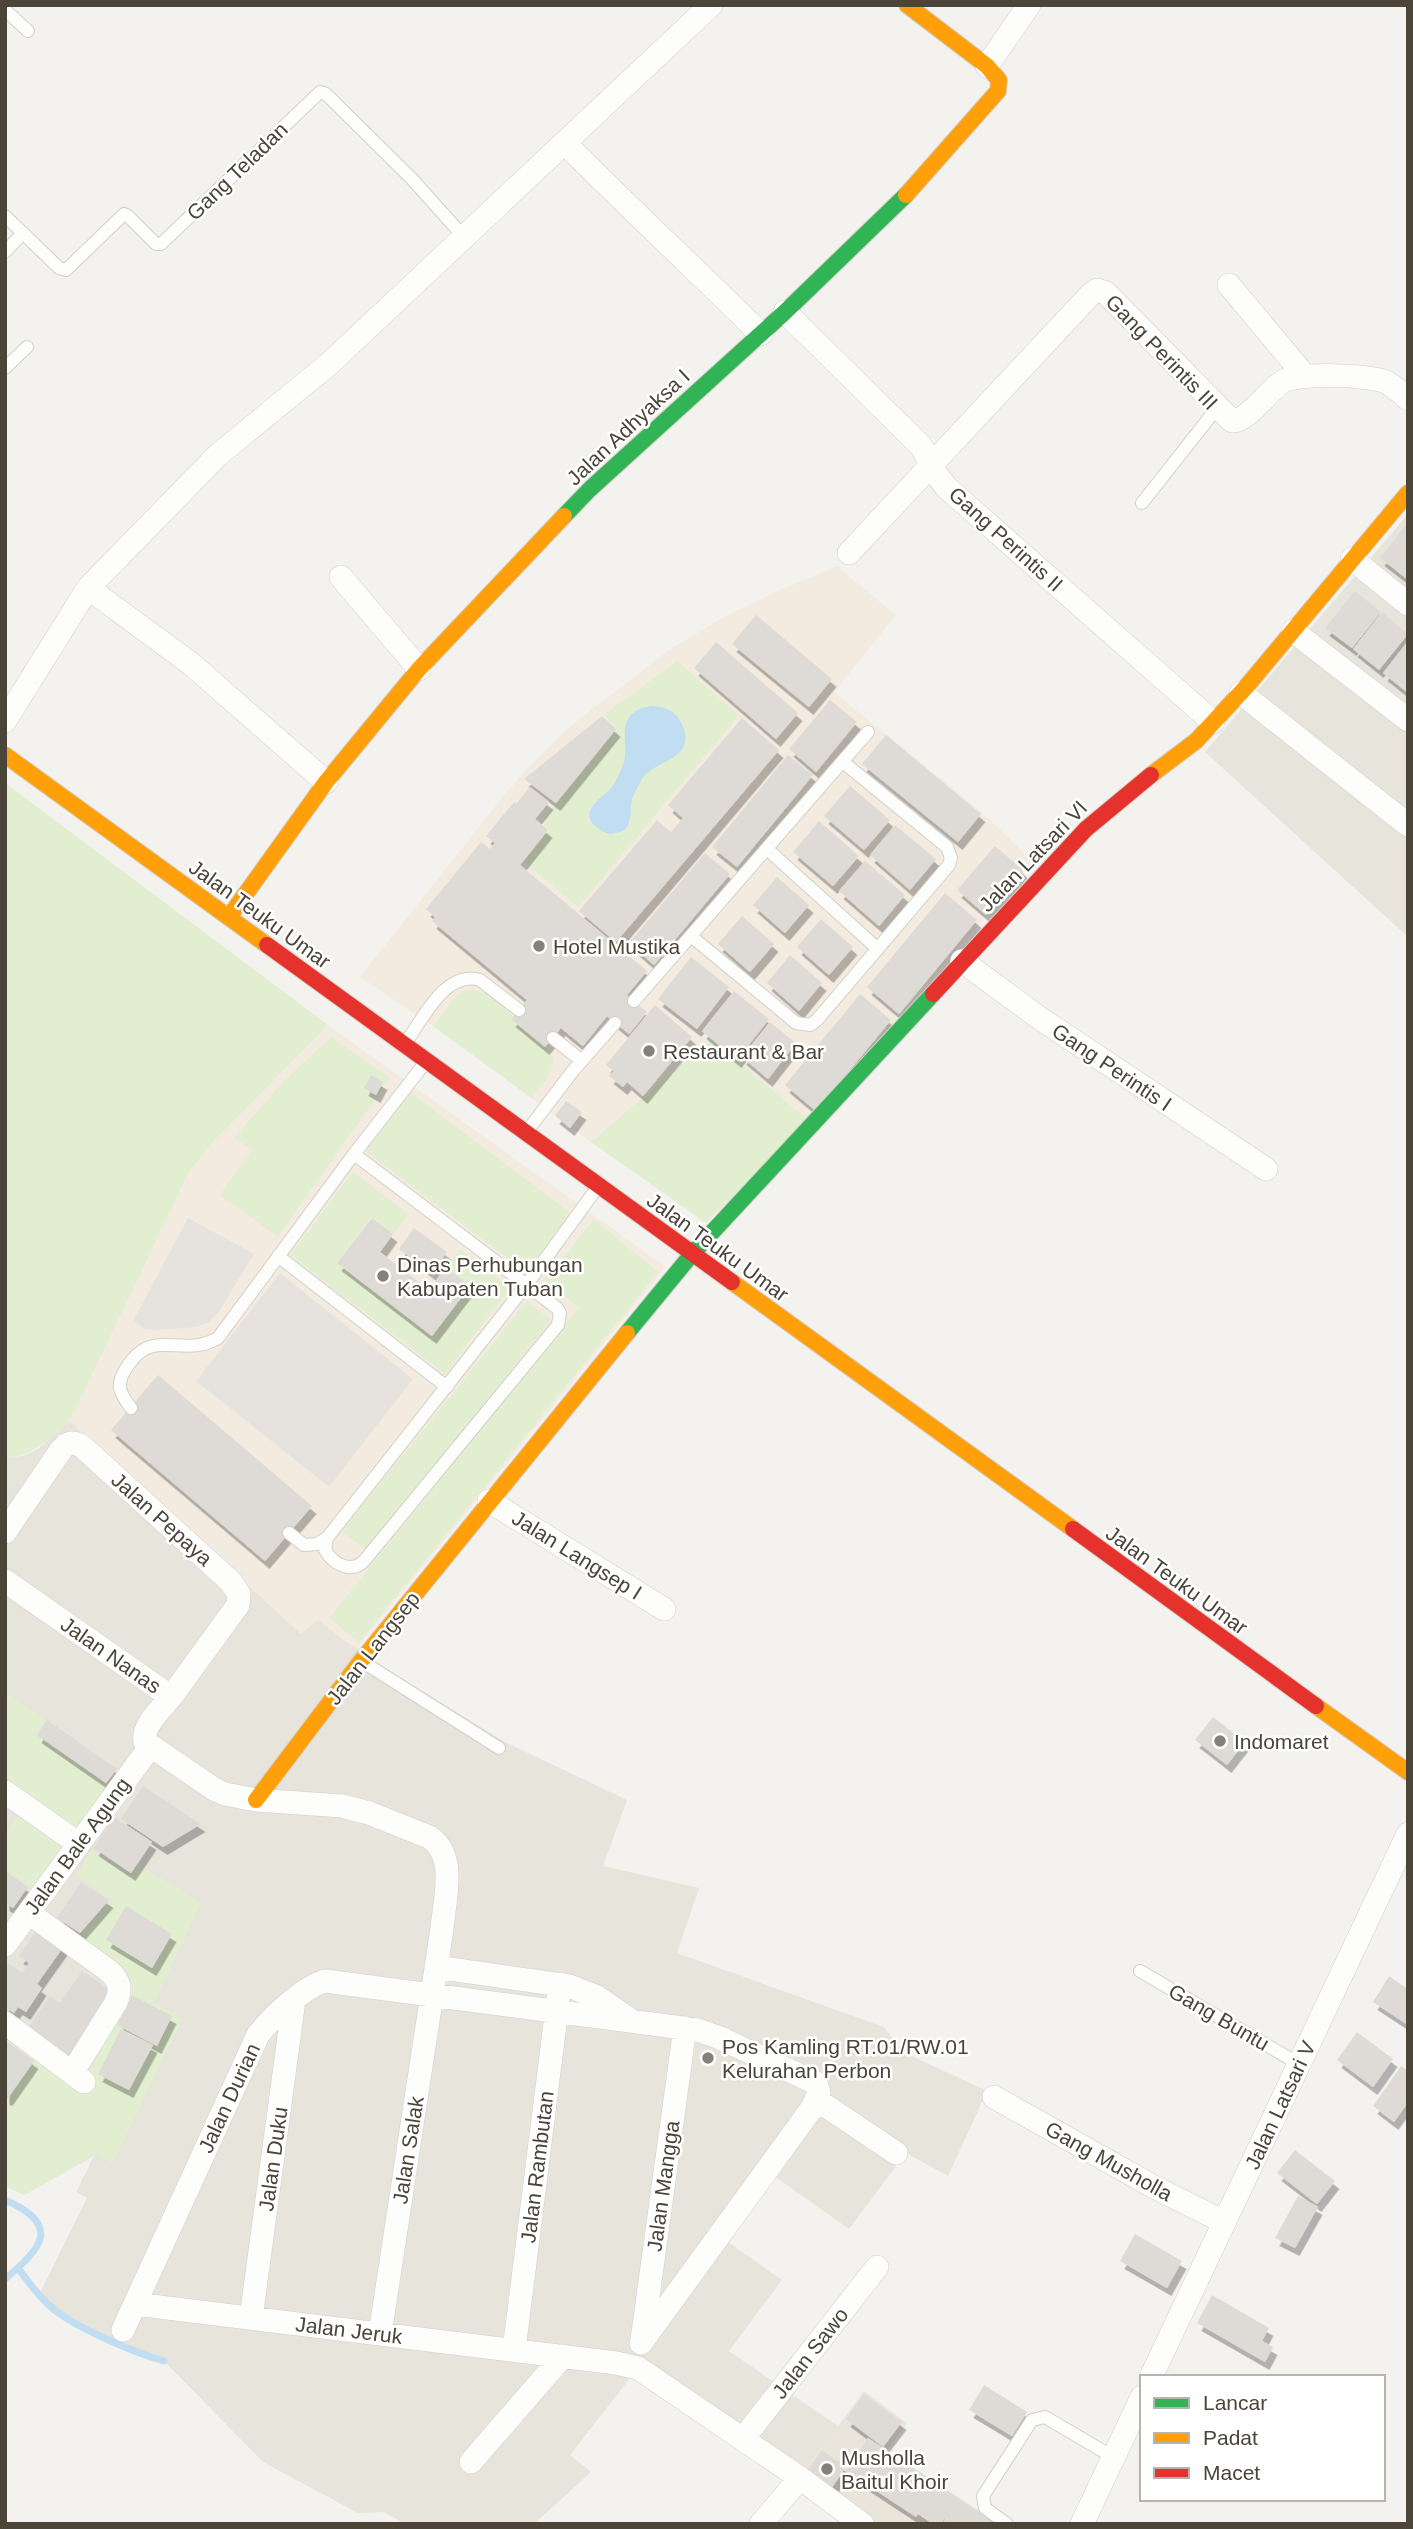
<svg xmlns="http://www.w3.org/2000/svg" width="1413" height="2529" viewBox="0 0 1413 2529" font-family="Helvetica,sans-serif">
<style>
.residential{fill:#e7e4dc}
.commercial{fill:#f3ebdf}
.education{fill:#eae5da}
.green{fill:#e1eecf}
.parking{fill:#e6e3df}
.water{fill:#c0ddf1}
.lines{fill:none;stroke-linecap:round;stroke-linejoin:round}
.stream{stroke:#c0ddf1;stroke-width:7}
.building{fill:#dedbd6;filter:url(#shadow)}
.lane-casing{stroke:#d2d0cb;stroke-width:14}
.street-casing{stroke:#d2d0cb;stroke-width:24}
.fast-casing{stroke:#d3cfc5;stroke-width:18}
.slow-casing{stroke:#d3cfc5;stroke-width:18}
.jam-casing{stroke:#d3cfc5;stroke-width:18}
.lane{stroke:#fdfdfc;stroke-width:12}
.street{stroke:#fdfdfc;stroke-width:23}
.fast{stroke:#30b455;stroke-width:16}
.slow{stroke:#ff9f0a;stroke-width:16}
.jam{stroke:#e5322d;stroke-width:16}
.poi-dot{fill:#868178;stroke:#fff;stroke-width:2.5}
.labels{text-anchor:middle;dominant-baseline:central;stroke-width:5;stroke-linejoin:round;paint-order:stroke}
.street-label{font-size:21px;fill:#4b4439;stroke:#fff}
.poi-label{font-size:21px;fill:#4b4439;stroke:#fff;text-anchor:start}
</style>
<defs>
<filter id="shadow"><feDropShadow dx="4.5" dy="8" stdDeviation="0" flood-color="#0004"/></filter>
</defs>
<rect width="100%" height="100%" fill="#f4f2ee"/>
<path class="residential" d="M1408,514V937L1205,752Z
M70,1421L300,1633L318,1620L375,1662L505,1742L627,1800L603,1866L699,1888L677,1953L884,2027L903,2052L987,2091L948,2176L906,2153L849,2229L774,2176L728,2242L782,2280L729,2351L838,2426L805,2471L638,2368L570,2455L591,2472L534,2524H405L384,2512L358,2513L263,2462L164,2361L130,2349L61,2315L39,2295L87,2198L76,2192L94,2156L24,2195L5,2186V1458L22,1456L38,1449Z"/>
<path class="commercial" d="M837,566L896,615L834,692L982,812L1033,862L809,1121L711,1039L591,1142L433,1026L360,977L502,798L528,768L568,728L669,650L724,617L773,593Z
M328,1025L666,1267L356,1649L318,1620L301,1634L70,1421L189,1172L211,1144Z"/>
<path class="education" d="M864,2391L907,2423L887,2450L999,2524H876L805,2471Z"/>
<path class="green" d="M677,661L739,715L578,907L524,862L550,830L541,822L618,729L604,715Z
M5,783L328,1025L211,1144L189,1172L70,1421C50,1439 33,1456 5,1458Z
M465,990C471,990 476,989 482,992C495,998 552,1047 553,1060C554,1074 539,1088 532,1098L433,1026L455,997Z
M331,1037L390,1078L278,1237L220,1195L252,1149L234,1138L283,1082Z
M711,1039L809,1121L706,1223L591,1142Z
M410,1092L570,1213L526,1272L366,1151Z
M353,1172L408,1214L393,1234L371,1217L337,1263L431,1335L469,1286L446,1267L460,1249L510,1288L445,1374L290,1255Z
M594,1219L658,1272L359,1642L329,1618L579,1308L545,1280Z
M527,1301L551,1320L366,1550L342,1531Z
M5,1693L46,1720L36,1735L107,1784L76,1829L5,1780Z
M19,1814L63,1845L33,1889L5,1870V1833Z
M92,1850L131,1876L140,1865L201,1903L154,2003L183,2018L113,2163L95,2155L24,2195L5,2186V2035L80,2090L130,1992L131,1982L128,1972L81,1936L112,1900L76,1875Z"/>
<path class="parking" d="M188,1218L254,1254L218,1313L207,1323L196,1327L157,1330L145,1329L133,1321Z
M280,1273L413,1379L329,1487L196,1381Z"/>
<path class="water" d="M651,706C664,706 676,711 682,724C698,760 655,759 642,779C639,785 634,793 632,799C629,811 633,819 625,830C616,834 608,836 599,829C575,812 602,799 612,787C617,780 621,770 624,762C628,748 621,731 628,719C633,710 642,708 651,706Z"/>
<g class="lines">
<path class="stream" d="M5,2200C63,2225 41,2249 5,2279
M18,2268C28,2281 37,2295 50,2306C71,2326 135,2353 164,2361"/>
</g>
<path class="building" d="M1408,522V578L1407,579L1380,558Z
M1355,591L1381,612L1352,648L1325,628Z
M1382,612L1408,634L1379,670L1353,649Z
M756,615L832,679L809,707L732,644Z
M1408,641V693L1383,673Z
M716,642L798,713L776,739L694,668Z
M830,700L857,722L816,772L789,749Z
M602,716L616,729L556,803L524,779Z
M742,718L779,750L616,942L579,911L657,820L671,832L683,818L668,805Z
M886,735L981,814L958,842L862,764Z
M788,755L813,775L737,867L712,847Z
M850,786L890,820L864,850L824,816Z
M530,787L549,802L535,819L548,830L520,865L647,971L627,995L647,1012L629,1034L607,1016L583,1046L561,1028L545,1047L511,1019L527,1000L432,921L435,917L426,909L481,842L490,849L495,843L486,836L514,802L516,804Z
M819,821L859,856L833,886L793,852Z
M895,825L936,859L910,890L870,855Z
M995,846L1023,870L986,915L957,890Z
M705,853L730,874L654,965L629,943Z
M865,861L905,895L879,926L839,891Z
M777,877L809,905L785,933L753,905Z
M945,893L977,920L899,1014L867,987Z
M742,916L774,944L750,972L718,944Z
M821,919L853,947L829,975L797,947Z
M790,955L822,983L799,1011L767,983Z
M691,957L729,987L697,1029L658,999Z
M734,991L769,1019L737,1060L702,1031Z
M860,994L891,1020L816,1111L785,1085Z
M655,1005L692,1037L643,1096L627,1082L623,1087L609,1076L614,1071L606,1065Z
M770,1022L796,1043L768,1079L742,1057Z
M371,1075L383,1082L376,1095L364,1088Z
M566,1101L582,1112L570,1128L555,1116Z
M372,1218L393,1234L380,1252L429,1290L446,1267L470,1286L432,1336L337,1263Z
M414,1228L447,1252L432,1273L399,1249Z
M158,1375L312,1506L265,1561L111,1430Z
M1213,1717L1245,1742L1227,1765L1195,1740Z
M47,1720L117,1769L106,1783L37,1735Z
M143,1786L201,1824L163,1847L121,1819Z
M114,1817L152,1842L131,1873L94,1848Z
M5,1871L28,1887L13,1908L5,1903Z
M81,1882L109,1900L80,1933L57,1918Z
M126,1906L172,1934L152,1968L106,1940Z
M38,1928L64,1946L37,1984L42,1988L26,2012L18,2007L14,2013L5,2007V1969L9,1964L22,1973L29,1963L19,1956Z
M82,1971L113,1992L69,2057L28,2028L50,1996L60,2003Z
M1389,1976L1408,1989V2025L1373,2002Z
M132,1995L172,2016L157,2046L117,2025Z
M121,2029L153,2045L129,2090L98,2074Z
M1357,2032L1393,2059L1373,2087L1337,2060Z
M5,2040L34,2061L8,2098L5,2097Z
M1401,2066L1408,2071V2102L1394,2122L1373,2106Z
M1295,2150L1335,2181L1317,2204L1277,2173Z
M1298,2196L1318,2207L1295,2248L1275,2238Z
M1135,2234L1182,2261L1167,2288L1120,2261Z
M1212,2295L1269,2328L1262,2341L1273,2347L1265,2362L1197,2323Z
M984,2385L1027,2412L1012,2436L969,2410Z
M864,2394L902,2422L883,2447L846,2419Z
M868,2438L997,2524H943L946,2516L941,2524H933L918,2514L916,2517L846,2471Z
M822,2450L846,2467L831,2489L807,2471Z"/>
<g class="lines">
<g class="lane-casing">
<path id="lane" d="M5,10L28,31
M5,216L23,233
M5,252L23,233L59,268L66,270L124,214L128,216L156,244H161L320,92L326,94L412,179L463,236
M5,368L27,347
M1142,503L1217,408
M767,849L878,949
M691,936L796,1023L810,1025L817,1020L949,865L951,858L947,847L843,762
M634,1001L868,732
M553,1038L582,1061
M406,1042C423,1019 446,969 480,980L519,1010
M528,1130L572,1072L615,1023
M354,1154L557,1308L560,1313L558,1325L364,1561C351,1574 333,1564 325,1550L327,1538L527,1284L597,1188
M278,1256L447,1387
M131,1408C127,1402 121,1395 120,1388C118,1375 135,1353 147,1348C168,1339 191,1354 218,1338L354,1154L425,1063
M289,1533L304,1545L317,1544L327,1538
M363,1662L499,1748
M1140,1971L1299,2064
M1007,2524L985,2508L983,2496L1032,2420L1045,2417L1113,2457"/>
</g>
<g class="street-casing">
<path id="street" d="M987,66L1029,5
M565,143C629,208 696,270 761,334
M1229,285L1305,376
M785,312L921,446L936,474L947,488L1213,722
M849,553L1091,294L1097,290L1106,293L1232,421C1247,422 1268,391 1282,382C1297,372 1369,375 1386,382C1394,386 1401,393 1408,399
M1352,559L1408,604
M341,577L419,669
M88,588L190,663L326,782
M1293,631L1408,720
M1241,693L1408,825
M5,721L88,588L218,455L329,364L711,5
M962,961L1038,1017L1266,1169
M489,1501L664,1609
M5,1532L61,1450C68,1441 75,1441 84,1448L231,1582L239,1594L238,1605L171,1697
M5,1581L171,1697C161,1709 142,1726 145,1742L214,1789L225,1794L256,1800L342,1806L369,1813L429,1837C458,1855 444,1901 442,1929L380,2334
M5,1792L79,1844
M29,1913L109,1971C120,1981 122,1990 115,2004L72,2073
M5,1945L150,1747
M436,1967L569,1986L597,1997L629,2019
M5,2023L84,2082
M994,2097L1154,2187L1224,2222
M817,2100L896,2153
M135,2304L616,2363L638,2368L800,2478L862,2524
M251,2318L294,2000
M123,2330L258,2035C272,2017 304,1987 325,1981L698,2030L720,2038L816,2083L819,2093L812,2108L641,2343
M642,2340L685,2028
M514,2350L560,1984
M1151,2377L1408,1834
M743,2439L877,2267
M471,2462L563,2356
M761,2524L800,2478
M1082,2524L1142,2397"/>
</g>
<g class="fast-casing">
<path id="fast" d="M564,516L590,489L785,312L906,195
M627,1333L692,1254L933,994"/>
</g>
<g class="slow-casing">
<path id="slow" d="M906,195L998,91L999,80L987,66L907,5
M5,755L267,945
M1151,775L1196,741L1246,687L1408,493
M229,917L326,782L419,669L564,516
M732,1282L1073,1529
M1316,1706L1408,1772
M256,1800L361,1661L627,1333"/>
</g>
<g class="jam-casing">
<path id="jam" d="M267,945L732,1282
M933,994L1086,829L1151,775
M1073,1529L1316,1706"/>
</g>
<use href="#lane" class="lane"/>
<use href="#street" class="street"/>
<use href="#fast" class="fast"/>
<use href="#slow" class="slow"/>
<use href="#jam" class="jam"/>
</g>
<g class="poi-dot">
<circle cx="539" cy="946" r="7"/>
<circle cx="649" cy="1051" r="7"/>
<circle cx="383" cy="1276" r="7"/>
<circle cx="1220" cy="1741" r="7"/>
<circle cx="708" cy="2058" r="7"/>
<circle cx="827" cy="2469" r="7"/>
</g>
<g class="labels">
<g class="street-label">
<text transform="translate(237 171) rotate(-44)">Gang Teladan</text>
<text transform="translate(1162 352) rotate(46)">Gang Perintis III</text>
<text transform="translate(628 427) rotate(-43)">Jalan Adhyaksa I</text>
<text transform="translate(1006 539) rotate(42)">Gang Perintis II</text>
<text transform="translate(1033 856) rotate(-46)">Jalan Latsari VI</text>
<text transform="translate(260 914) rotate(36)">Jalan Teuku Umar</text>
<text transform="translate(1112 1067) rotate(34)">Gang Perintis I</text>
<text transform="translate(718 1247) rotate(36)">Jalan Teuku Umar</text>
<text transform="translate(162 1519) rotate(42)">Jalan Pepaya</text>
<text transform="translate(577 1555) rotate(32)">Jalan Langsep I</text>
<text transform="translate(1177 1580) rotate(36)">Jalan Teuku Umar</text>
<text transform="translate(373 1648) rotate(-52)">Jalan Langsep</text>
<text transform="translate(111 1655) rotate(35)">Jalan Nanas</text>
<text transform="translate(77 1846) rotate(-54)">Jalan Bale Agung</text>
<text transform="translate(1219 2017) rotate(30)">Gang Buntu</text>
<text transform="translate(229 2098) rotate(-65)">Jalan Durian</text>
<text transform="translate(1280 2105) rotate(-65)">Jalan Latsari V</text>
<text transform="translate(408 2150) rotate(-81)">Jalan Salak</text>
<text transform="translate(273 2159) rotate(-82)">Jalan Duku</text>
<text transform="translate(1109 2161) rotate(29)">Gang Musholla</text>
<text transform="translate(537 2167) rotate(-83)">Jalan Rambutan</text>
<text transform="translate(663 2186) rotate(-82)">Jalan Mangga</text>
<text transform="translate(349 2330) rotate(7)">Jalan Jeruk</text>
<text transform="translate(810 2353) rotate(-52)">Jalan Sawo</text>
</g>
<g class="poi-label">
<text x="553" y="946">Hotel Mustika</text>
<text x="663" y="1051">Restaurant &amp; Bar</text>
<text x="397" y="1264">Dinas Perhubungan<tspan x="397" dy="24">Kabupaten Tuban</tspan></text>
<text x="1234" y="1741">Indomaret</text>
<text x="722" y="2046">Pos Kamling RT.01/RW.01<tspan x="722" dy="24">Kelurahan Perbon</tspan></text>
<text x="841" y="2457">Musholla<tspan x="841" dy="24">Baitul Khoir</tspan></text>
</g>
</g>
<rect width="1413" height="2529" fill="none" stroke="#4b4439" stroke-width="14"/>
<rect x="1140" y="2375" width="245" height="126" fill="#ffffff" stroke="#b7b4b0" stroke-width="2"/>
<rect x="1154" y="2398" width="35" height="10" fill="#30b455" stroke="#b7b4b0" stroke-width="2"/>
<text x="1203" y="2410" font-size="21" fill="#4b4439">Lancar</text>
<rect x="1154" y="2433" width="35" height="10" fill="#ff9f0a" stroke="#b7b4b0" stroke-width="2"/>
<text x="1203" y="2445" font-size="21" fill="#4b4439">Padat</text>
<rect x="1154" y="2468" width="35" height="10" fill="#e5322d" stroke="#b7b4b0" stroke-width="2"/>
<text x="1203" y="2480" font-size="21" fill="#4b4439">Macet</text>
</svg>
